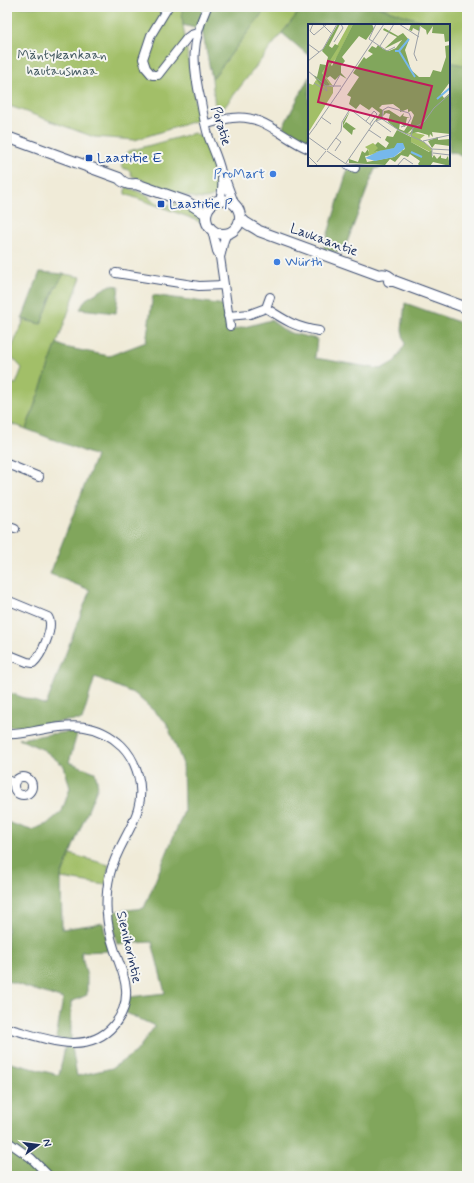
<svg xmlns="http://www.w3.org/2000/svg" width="474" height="1183" viewBox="0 0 474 1183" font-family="Mynerve,sans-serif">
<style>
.green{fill:#a2bf67;stroke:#5e7762}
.forest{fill:#81a65c;stroke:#4e6a5d}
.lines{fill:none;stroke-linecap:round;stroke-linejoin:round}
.minor-casing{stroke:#3b4b70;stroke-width:10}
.major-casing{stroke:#3b4b70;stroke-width:12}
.minor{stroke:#fff;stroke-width:8}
.major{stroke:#fff;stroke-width:10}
.transit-dot{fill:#1a4fb4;stroke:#f6f6f2;stroke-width:1.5}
.shop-dot{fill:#3f7fe0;stroke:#f6f6f2;stroke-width:1.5}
.labels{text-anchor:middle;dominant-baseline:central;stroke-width:4;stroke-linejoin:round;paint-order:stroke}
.park-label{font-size:14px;fill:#445a61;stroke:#f6f6f2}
.street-label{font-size:14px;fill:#1b2f5e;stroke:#f6f6f2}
.transit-label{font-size:14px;fill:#164399;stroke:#f6f6f2;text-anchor:start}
.shop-label{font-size:14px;fill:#366cbe;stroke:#f6f6f2;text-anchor:end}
.inset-river{fill:none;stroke:#76b8eb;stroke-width:2}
.inset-road{fill:none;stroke:#9ba0a7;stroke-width:1}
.view{fill:#c2185b;fill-opacity:0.15;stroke:#c2185b;stroke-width:2}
.inset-edge{fill:none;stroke:#1b2f5e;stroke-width:2}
</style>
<rect width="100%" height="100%" fill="#f6f6f2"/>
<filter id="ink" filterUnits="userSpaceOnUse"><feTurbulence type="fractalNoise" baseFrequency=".025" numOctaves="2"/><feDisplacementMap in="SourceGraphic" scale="8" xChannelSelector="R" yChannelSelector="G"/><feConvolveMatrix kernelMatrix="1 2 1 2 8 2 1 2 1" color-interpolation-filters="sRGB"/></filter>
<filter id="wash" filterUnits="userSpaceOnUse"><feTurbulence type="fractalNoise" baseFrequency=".012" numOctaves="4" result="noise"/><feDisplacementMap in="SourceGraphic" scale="16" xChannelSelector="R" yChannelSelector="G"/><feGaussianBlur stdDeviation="0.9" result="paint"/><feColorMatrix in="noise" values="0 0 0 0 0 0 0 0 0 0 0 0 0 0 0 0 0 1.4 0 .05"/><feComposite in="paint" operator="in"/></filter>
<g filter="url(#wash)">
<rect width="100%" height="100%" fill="#f0ebd8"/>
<path class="green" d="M7,7H182L183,25L198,120L135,140L94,137L7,105Z
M267,7H303L282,33L216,118L212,79Z
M378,7H467V66L449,62V25H435Z
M194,133L201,137L203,140L207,141L219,186L216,195C213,197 209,199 204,199C186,199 150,183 132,176L130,171L121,167L126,154L129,151Z
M127,187L149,196L150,199L162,205L161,207L125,194V190Z
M171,203C184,206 201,208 204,223L202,224L196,220L164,208V205L169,206Z
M64,274L81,277L26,429L7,422V382L16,384L22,368L9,354L24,320L41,324L54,290Z
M70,854L109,865L105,885L61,878Z"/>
<path class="forest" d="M182,7H267L212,79L202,30L183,25Z
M303,7H378L435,25H309V56L282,33Z
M449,62L467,66V159L453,152L449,153Z
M309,77V140L283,127Z
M349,165H386L375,169L343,253L323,250Z
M40,272L64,274L54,290L41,324L22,319Z
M110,285L119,286L116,313L80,309L86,299Z
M153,295L225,305L229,331L271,320L287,332L317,339L315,358L381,369L395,361L405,344L402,330L405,303L467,325V1176H7V1062L59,1075L65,1047H72L77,1076L112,1068L136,1052L155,1026L126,1013L129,997L165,993L152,942L117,944L110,912L144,908L184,811L183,764L166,722L135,694L95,677L82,720C57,720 32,729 7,726V692L46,705L90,590L50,574L96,456L26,429L57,343L64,347L109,356L146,342Z
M78,731L69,762L95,772L98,786L61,876L62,929L103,923L109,951L81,952L87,977V995L71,1002V1041L56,1038L63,999L7,981V822L31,830L47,824L62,811L70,788L64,766L44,750L19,739L50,734Z"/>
</g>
<g filter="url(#ink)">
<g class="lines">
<g class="minor-casing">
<path id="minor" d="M168,7L151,35L143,59L146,68L152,75H158L187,38L191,35L197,33
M207,7C191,43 192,64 201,102C203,114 205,126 209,138C217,159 227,177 220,200
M207,124C215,122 223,119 232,118C263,113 283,139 309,149
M348,165L355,168
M224,176L234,203
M212,230L217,251L220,257L230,326
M220,257C223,249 222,241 227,234
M116,273L199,286L224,285
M266,308C286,321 295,327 319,331
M228,316L250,314L266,308L270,297
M7,464L39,477
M7,526L15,529
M7,600L48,617C55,627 41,656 33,663L27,662L7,654
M7,734C18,735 29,732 40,730C71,724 97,722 122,746C129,753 135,764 138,775C149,815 119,837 110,874C104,898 106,925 114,948C118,962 125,974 126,989C127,1002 123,1014 114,1025C86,1058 42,1037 7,1028
M14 786a9 9 0 1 1 18 0a9 9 0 1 1-18 0Z
M7,780L14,783
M7,1141L31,1158L49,1176"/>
</g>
<g class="major-casing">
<path id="major" d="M7,137L119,178C124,184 129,185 136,184L187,202L206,214
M206 217a17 17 0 1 1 34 0a17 17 0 1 1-34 0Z
M241,218C246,225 253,226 259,231L379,275C385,273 390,276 394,281
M389,281H394L467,308"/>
</g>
<use href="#minor" class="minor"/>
<use href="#major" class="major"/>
</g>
</g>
<g class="transit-dot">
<rect x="85" y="154" width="8" height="8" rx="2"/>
<rect x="157" y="200" width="8" height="8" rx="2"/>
</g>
<g class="shop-dot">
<circle cx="273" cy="174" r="4"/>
<circle cx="277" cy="262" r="4"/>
</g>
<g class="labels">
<g class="park-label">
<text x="62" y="55">Mäntykankaan<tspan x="62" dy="16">hautausmaa</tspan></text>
</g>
<g class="street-label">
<text transform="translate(221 126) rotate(73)">Poratie</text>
<text transform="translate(324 240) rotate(20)">Laukaantie</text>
<text transform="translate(129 947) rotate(77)">Sienikorintie</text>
</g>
<g class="transit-label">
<text x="97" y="158">Laastitie E</text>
<text x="169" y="204">Laastitie P</text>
</g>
<g class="shop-label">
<text x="265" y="174">ProMart</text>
<text x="285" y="262" text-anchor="start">Würth</text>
</g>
</g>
<g transform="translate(308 24)">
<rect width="142" height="142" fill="#f0ebd8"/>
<path d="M41,0H45L29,33L16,50L25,62L22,61L14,49ZM8,56L25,63V69L0,109V59L5,61ZM103,108L117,111L112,115L124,125L122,128L103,118V111L99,110ZM65,119L71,124L67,128L88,122L100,128L79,127L58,132L61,126L57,123Z" fill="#a2bf67"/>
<path d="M30,0H32L21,22L24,24L27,20L31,22L14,49L22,61L13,62L5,51L9,53L12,40L18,41L20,33L14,27ZM45,0H64L66,5L58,16L51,12L34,33L37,37L33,42V49L39,55L32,51L27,56L22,52L19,54L16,50L22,40L24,42ZM78,0L76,4L90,12L95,9L101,16L97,26L103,46L111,53H122L125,46L133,48L138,33L137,22L142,21V58L133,70L136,74L142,69V110L124,108L125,113L122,110L121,114L120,111L110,108L102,110L105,104L99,110L90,106L80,98L82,90L78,89L75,92L76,87L81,86L92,93L96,89L95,92L102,94H99L97,103L92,99L91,105L96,107L100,101L102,102L106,91L103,87L100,88V85L92,88V85L85,80L74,81L71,84L75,86L74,93L67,97L72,89L64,83L61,86L52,80L48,85L41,80L43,73L39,71L51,53L45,49L56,33L58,35L65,30L60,27L64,22L68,24L70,21L75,25L81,27L88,24L94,16L76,25L89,13L75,6ZM103,0H142V17L137,18L136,10L124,9L125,2L119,11L118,6L112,2L111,7L105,4L104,7L101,6ZM42,87L35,102L38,98L48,105L45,106L44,111L35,103V98ZM89,106L103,113V118L121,128L124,126V134L126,131L129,135L133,131V134L138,135L140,132L142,142L125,138L122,142H112L110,140L112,137L102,130L100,133L93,131L87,138L82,135L77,141L41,139V135L50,138L54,127L57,129L60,125L61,131L57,132L59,138L86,133L96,126L97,124L88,122L86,124L66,128L70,124L67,121L70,118L78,124L81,119L77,116L79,112L85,113ZM130,113V116L142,115V122L127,120L124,124L120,117Z" fill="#81a65c"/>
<path d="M89,119H95L97,124L86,133L67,137L57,134L71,127L86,124Z" fill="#76b8eb"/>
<path class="inset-river" d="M87,27H91L107,53M91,27L101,15M129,75L142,64M103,128L114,133"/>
<path class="inset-road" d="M5,0L2,7L6,11L19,0M14,0L24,10M68,0L61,15L79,27L87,23M91,0L111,13M26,18L35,4L33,0M0,20L11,28M72,22L86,0M0,37L15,25L29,0M109,37L106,30L112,3M0,47L18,62H33M6,59L19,67L17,61M25,63L32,51M32,66L76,0M13,93L23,100M74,95L75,86L80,83L101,89L103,94L99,101L93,103M58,97L66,87L69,90L62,100M68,97L83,108M8,101L33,65M61,106L73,114M0,112L9,100M103,112L105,104L116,98L126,84L142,70M0,113L18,126M115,117L142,111M124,125L142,126M19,126L33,107L34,98L42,85L64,102M19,127L38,140L78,142M27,127L33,118L28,114M125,129L142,131M0,132L10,142M9,138L18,127M38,139L67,97L74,95L92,107L116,118L124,125V132M89,142L96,134L105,140"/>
<path class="view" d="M20,37L124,62L113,104L10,78Z"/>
<rect width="142" height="142" class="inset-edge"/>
</g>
<rect width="474" height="1183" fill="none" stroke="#f6f6f2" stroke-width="24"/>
<g transform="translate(38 1145) rotate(76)" stroke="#f6f6f2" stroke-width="3" paint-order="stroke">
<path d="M0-3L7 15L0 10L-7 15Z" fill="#1b2f5e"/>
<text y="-6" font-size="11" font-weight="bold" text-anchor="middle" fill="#1b2f5e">N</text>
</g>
</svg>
